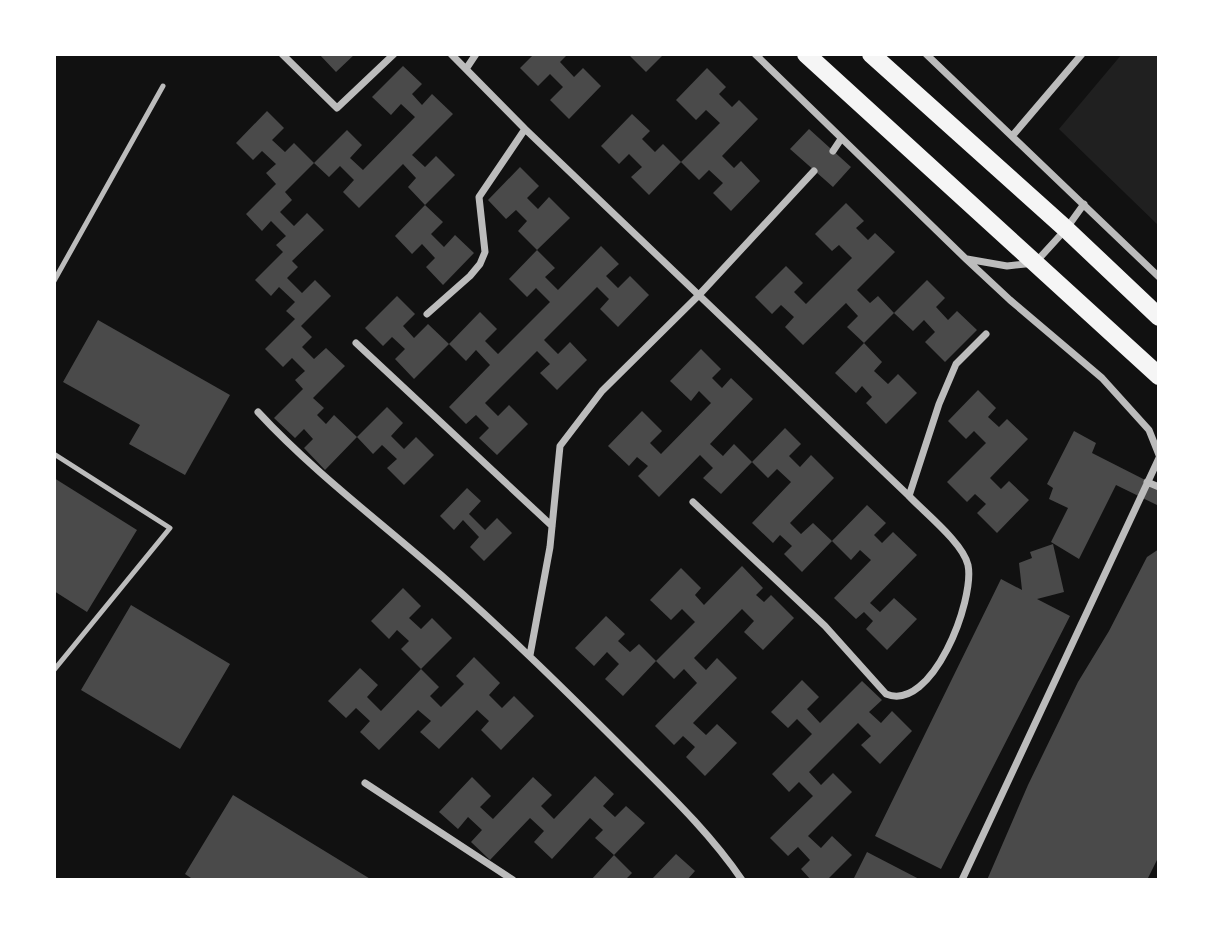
<svg xmlns="http://www.w3.org/2000/svg" width="1213" height="934" viewBox="0 0 1213 934" font-family="'Fira Sans',sans-serif">
<style>
.green{fill:#202020}
.building{fill:#4a4a4a}
.lines{fill:none;stroke-linecap:round;stroke-linejoin:round}
.service{stroke:#bcbcbc;stroke-width:5}
.minor{stroke:#bcbcbc;stroke-width:7}
.primary{stroke:#f5f5f5;stroke-width:18}
</style>
<rect width="100%" height="100%" fill="#111"/>
<path class="green" d="M1122,54H1159V226L1059,129Z"/>
<path class="building" d="M319,54H355L336,72Z
M534,54H568L560,62L574,77L583,68L601,86L569,119L550,100L563,87L550,74L538,86L520,68Z
M628,54H664L646,72Z
M403,66L422,84L412,94L422,105L432,94L453,114L412,155L425,167L436,156L455,175L425,205L408,187L416,178L403,164L359,208L343,192L354,180L340,166L329,177L314,163L347,130L362,145L350,158L363,170L415,117L401,104L391,115L372,97Z
M707,68L726,87L719,94L732,107L739,100L758,119L722,156L734,168L741,161L760,181L731,211L713,193L723,183L709,170L699,180L681,162L720,123L706,110L696,120L676,100Z
M267,111L284,128L272,140L285,152L294,143L314,163L285,192L292,200L280,212L294,226L307,213L324,230L292,261L298,267L287,278L302,293L315,280L331,296L301,326L312,337L302,347L314,359L326,348L345,366L313,398L324,408L317,415L326,424L334,415L357,437L325,470L304,448L313,439L304,429L295,438L274,418L303,389L295,380L305,371L292,358L283,367L265,349L295,319L286,311L295,302L279,287L271,296L255,280L283,252L276,245L286,236L271,221L262,231L246,214L276,184L266,173L276,164L262,151L253,160L236,143Z
M632,114L650,131L642,139L655,152L663,144L681,162L649,195L631,177L642,167L629,154L619,164L601,146Z
M809,129L851,167L833,187L790,149Z
M520,167L539,186L527,198L538,209L549,197L570,218L537,250L518,231L527,221L516,210L506,219L488,200Z
M846,203L864,221L856,228L868,240L875,233L895,252L857,290L870,303L878,296L894,313L864,343L847,327L858,316L846,303L803,345L785,327L794,317L781,305L772,314L755,297L786,266L803,283L794,292L806,304L852,258L839,245L832,251L815,234Z
M425,205L443,222L431,234L444,247L455,235L474,253L443,285L426,267L435,258L422,244L412,254L395,236Z
M601,246L619,264L606,276L618,288L630,276L649,295L618,327L600,309L609,299L597,287L544,340L558,354L570,342L587,360L557,390L540,373L550,364L537,351L485,403L498,416L509,405L528,424L497,455L479,438L489,428L476,415L466,424L449,407L490,365L476,350L466,361L449,344L414,379L395,359L405,349L392,337L383,346L365,328L397,296L415,314L403,326L414,338L428,324L449,344L480,312L497,329L485,341L498,354L550,302L536,288L527,297L509,279L537,250L555,268L545,277L558,290Z
M927,280L945,298L936,307L948,320L957,311L977,330L945,362L925,342L935,332L924,320L913,331L894,313Z
M98,320L230,395L185,475L129,444L140,425L63,382Z
M864,343L882,362L874,371L888,384L898,374L917,393L886,424L866,403L872,397L862,386L856,393L835,373Z
M701,349L721,369L712,378L722,388L731,378L753,399L710,444L723,456L734,444L752,462L721,494L703,478L713,468L700,455L659,497L638,476L648,466L637,457L629,466L608,446L642,411L662,431L650,443L661,454L711,403L699,391L691,401L670,381Z
M978,390L996,408L988,417L999,427L1007,419L1028,439L990,478L1001,489L1009,481L1029,500L997,533L977,513L986,504L975,494L967,502L947,482L986,443L974,431L966,439L948,421Z
M387,407L403,423L391,436L404,449L416,437L434,455L404,485L387,468L397,459L382,445L373,454L357,437Z
M785,428L801,444L789,456L800,467L811,455L834,478L790,523L801,534L813,523L832,541L867,505L886,523L874,535L882,543L893,532L917,555L870,603L880,612L894,598L917,619L887,650L866,629L873,621L864,612L856,619L834,598L871,560L860,550L851,560L832,541L802,572L784,554L792,546L780,535L773,543L752,523L791,482L777,469L768,478L752,462Z
M1074,431L1096,443L1092,453L1159,487V506L1116,485L1079,559L1051,542L1068,508L1049,499L1053,488L1047,484Z
M54,478L137,530L87,612L54,591Z
M467,488L481,501L469,514L485,530L497,518L512,533L484,561L470,547L479,537L463,520L454,530L440,516Z
M1053,544L1064,592L1037,599L1070,616L941,869L875,836L1001,579L1022,590L1019,563L1032,558L1030,552Z
M1159,549V856L1147,880H987L1028,785L1078,682L1109,631L1147,557Z
M742,566L763,588L756,595L764,602L771,595L794,618L763,650L744,632L754,621L742,609L694,658L706,670L717,658L737,678L693,723L706,735L717,724L737,743L705,776L686,757L695,747L683,736L674,745L655,726L697,683L684,669L674,679L656,661L695,622L682,609L671,620L650,600L681,568L701,588L695,595L704,605Z
M403,588L421,606L409,618L421,629L432,618L452,638L421,669L439,687L430,696L441,707L464,684L456,676L474,657L500,683L489,695L502,708L514,696L534,716L501,750L481,730L489,721L477,710L439,749L420,732L431,721L418,710L379,750L360,732L370,721L356,708L346,718L328,701L360,668L378,685L367,697L381,711L421,669L401,649L409,641L397,630L389,639L371,621Z
M131,605L230,664L180,749L81,690Z
M606,616L625,634L618,641L630,652L639,644L656,661L623,696L605,679L619,664L607,652L594,666L575,648Z
M802,680L819,697L807,709L820,723L862,681L882,700L869,712L881,723L892,711L912,731L880,764L861,745L871,736L858,723L809,772L821,785L833,773L852,792L808,836L821,848L832,836L852,855L827,880H811L801,869L810,860L798,847L788,856L770,838L813,796L799,782L789,792L772,774L812,734L797,719L788,728L771,712Z
M595,776L614,794L603,806L615,817L626,806L645,823L614,855L632,873L625,880H591L614,855L595,838L603,830L590,818L552,859L534,842L544,831L530,818L490,860L471,842L482,830L468,817L458,829L439,812L472,777L491,796L480,807L493,819L533,777L552,795L541,806L554,819Z
M233,795L372,880H194L185,874Z
M867,852L921,880H853Z
M676,854L695,871L687,880H651Z"/>
<g class="lines">
<path class="service" d="M54,281L163,86
M54,454L170,528L54,670"/>
<path class="minor" d="M282,54L337,108L394,54
M451,54L525,129L909,496C925,513 963,543 968,565C975,600 932,713 886,694L825,626L693,502
M755,54L966,259L1010,300L1102,378L1149,430L1159,455
M926,54L1159,277
M466,69L476,54
M1013,135L1082,54
M833,151L841,139
M967,259L1007,266L1035,263L1066,229L1084,204
M427,314L470,276L480,264L485,252L479,197L525,129
M356,343L552,526
M258,412C308,466 365,510 420,557C493,619 561,686 629,754C669,794 710,833 742,880
M1147,482L1159,487
M909,496L939,404L956,364L986,334
M530,655L550,547L560,446L602,391L698,296L814,171
M365,783L513,880
M962,880L1159,458"/>
<path class="primary" d="M806,54L1159,376
M871,54L1066,229L1159,317"/>
</g>
<rect width="1213" height="934" fill="none" stroke="#ffffff" stroke-width="112"/>
</svg>
